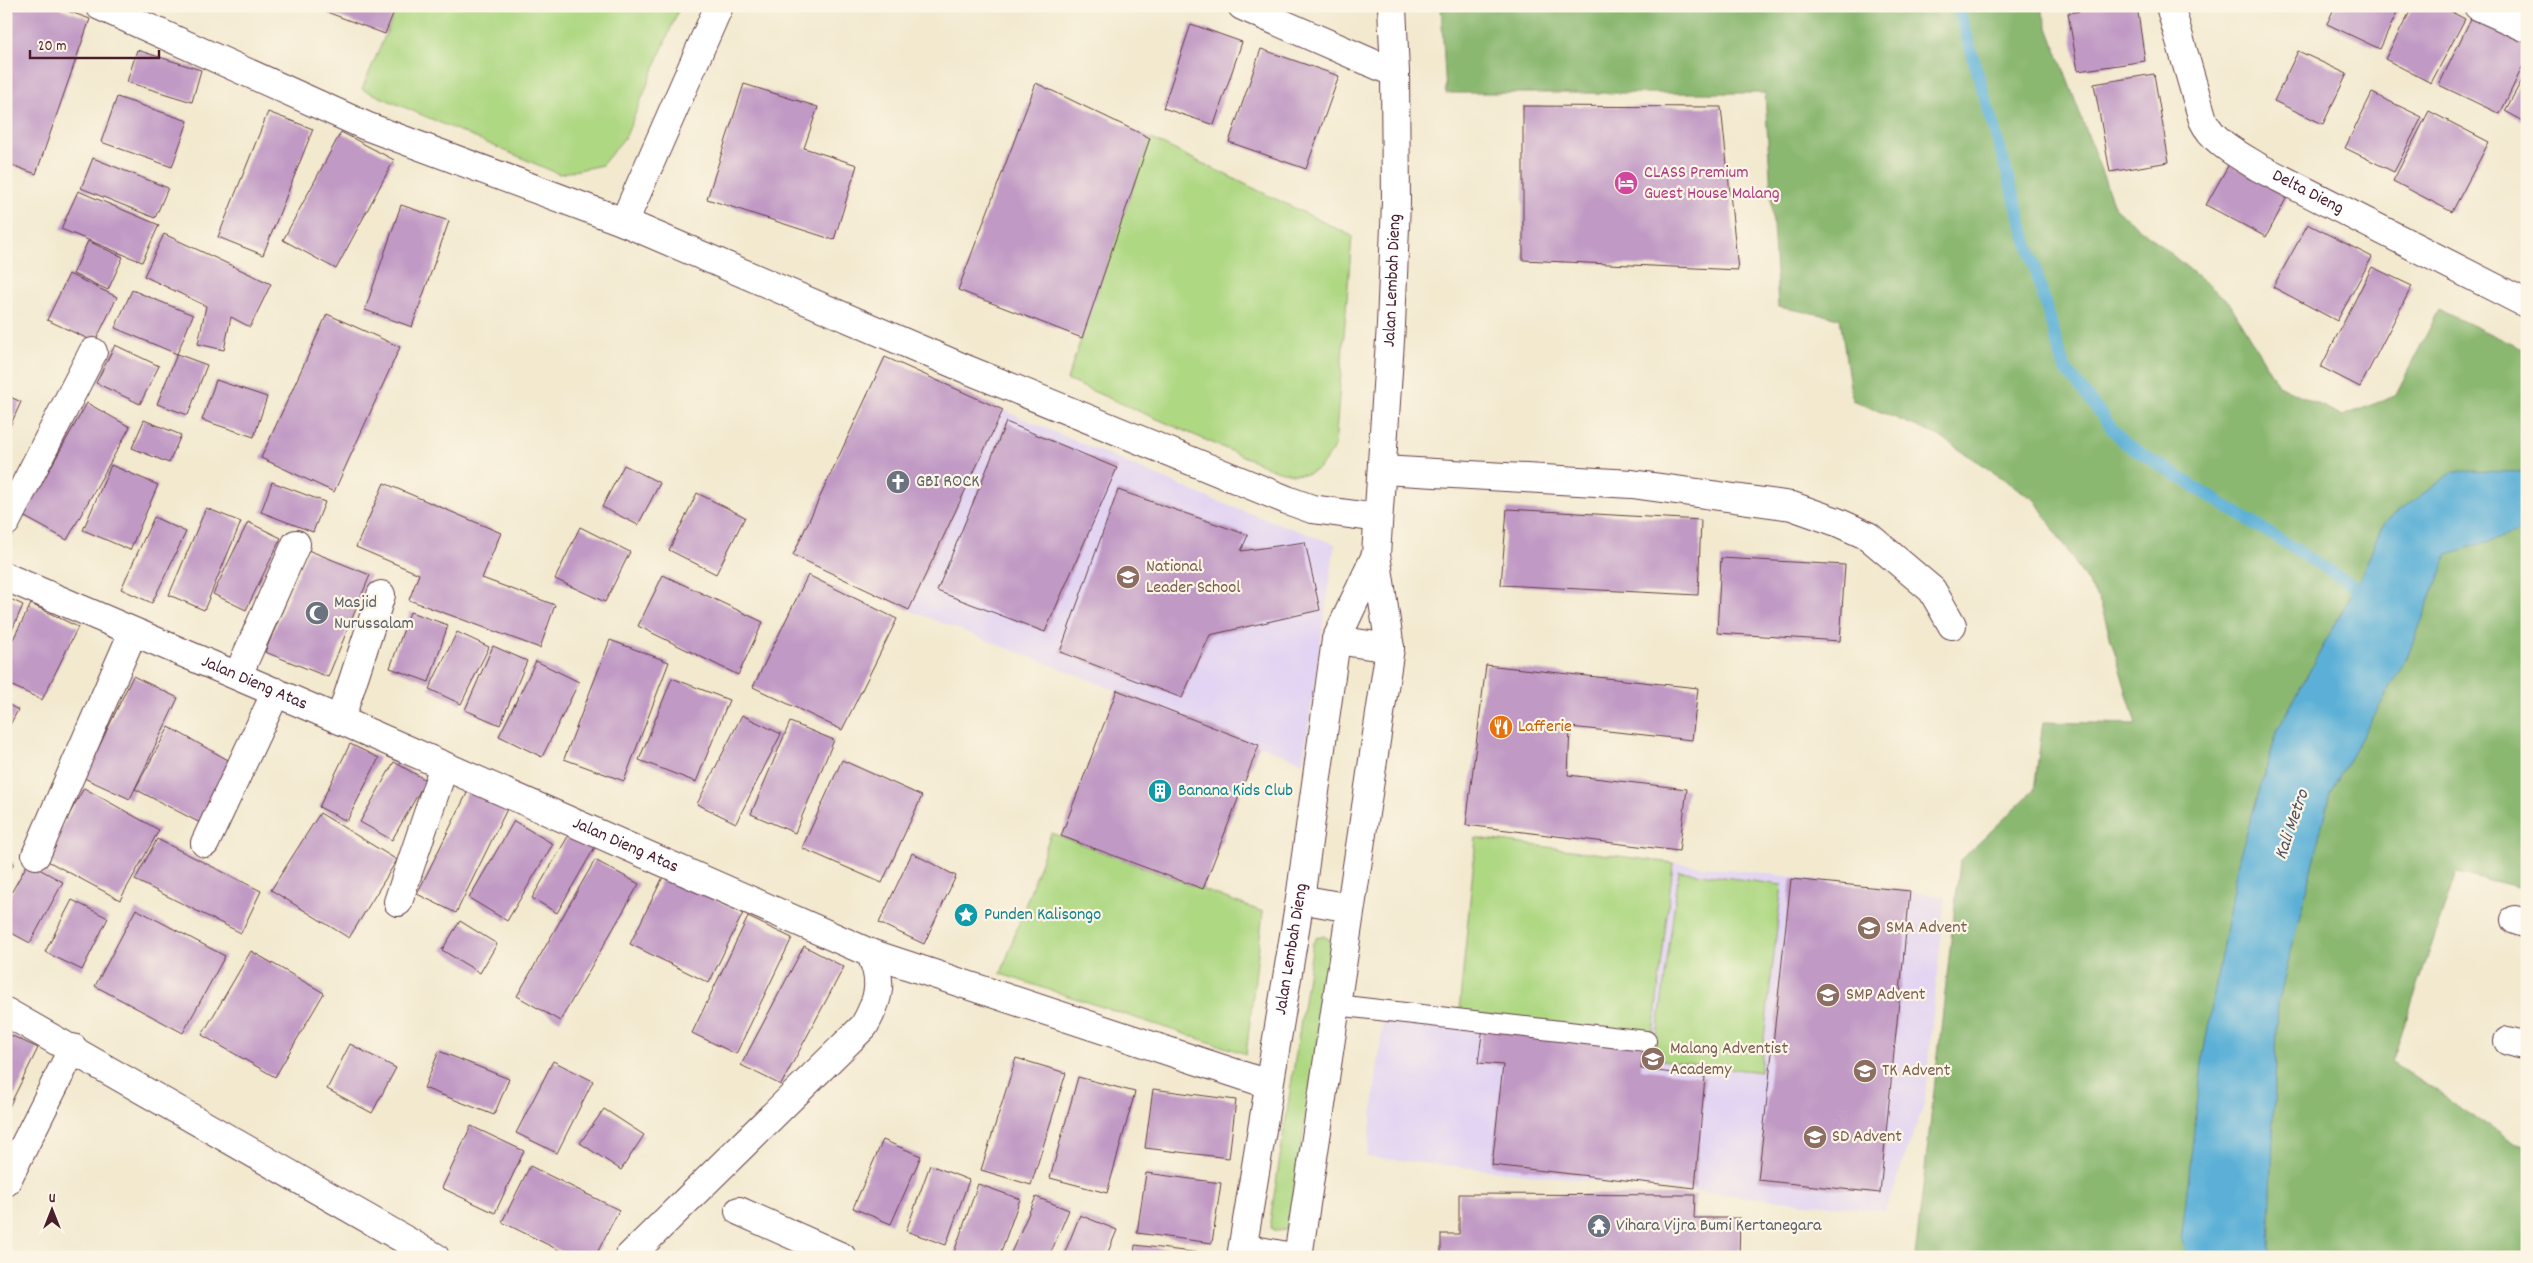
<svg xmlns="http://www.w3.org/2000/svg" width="2533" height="1263" viewBox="0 0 2533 1263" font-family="Dekko,sans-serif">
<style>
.built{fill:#e2d4f3}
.green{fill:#afd883;stroke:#7c7c57}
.forest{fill:#8bb871;stroke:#6a6c4e}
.water{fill:#5bb0d7;stroke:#526881}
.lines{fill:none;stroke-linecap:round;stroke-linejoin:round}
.stream{stroke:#5bb0d7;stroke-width:12}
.building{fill:#c099c4}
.service-casing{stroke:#633d44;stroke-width:22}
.minor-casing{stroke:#633d44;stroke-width:30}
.tertiary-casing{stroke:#633d44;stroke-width:30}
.service{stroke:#fff;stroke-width:20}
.minor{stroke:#fff;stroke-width:28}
.tertiary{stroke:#fff;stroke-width:28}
.labels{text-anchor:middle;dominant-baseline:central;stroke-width:4.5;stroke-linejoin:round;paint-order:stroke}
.hotel-label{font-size:18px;fill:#b23c85;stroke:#fcf5e5;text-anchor:start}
.street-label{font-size:18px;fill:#4a1f2b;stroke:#fcf5e5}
.worship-label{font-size:18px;fill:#5b616d;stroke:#fcf5e5;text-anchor:start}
.education-label{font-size:18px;fill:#785e54;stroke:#fcf5e5;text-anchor:start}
.food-label{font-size:18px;fill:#c56008;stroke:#fcf5e5;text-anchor:start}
.culture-label{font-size:18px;fill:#0d838f;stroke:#fcf5e5;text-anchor:start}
.water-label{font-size:19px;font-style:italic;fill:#505267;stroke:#fcf5e5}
</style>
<rect width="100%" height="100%" fill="#fcf5e5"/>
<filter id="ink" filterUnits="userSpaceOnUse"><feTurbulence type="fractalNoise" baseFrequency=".02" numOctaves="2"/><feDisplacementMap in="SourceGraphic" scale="10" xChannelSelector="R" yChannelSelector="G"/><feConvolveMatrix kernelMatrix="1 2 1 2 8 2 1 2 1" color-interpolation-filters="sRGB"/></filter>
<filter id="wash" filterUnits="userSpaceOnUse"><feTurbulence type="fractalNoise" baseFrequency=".0096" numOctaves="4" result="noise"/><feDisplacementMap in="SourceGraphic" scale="20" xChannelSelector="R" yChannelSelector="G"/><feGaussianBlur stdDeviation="1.12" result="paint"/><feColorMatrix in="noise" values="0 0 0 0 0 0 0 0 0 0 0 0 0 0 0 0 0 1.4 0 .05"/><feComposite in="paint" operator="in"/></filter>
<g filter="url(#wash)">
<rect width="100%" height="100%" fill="#f2e9cf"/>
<path class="built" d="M1003,410L1216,501L1335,544L1303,762L909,610Z
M1476,838L1945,896L1924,1105L1885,1211L1367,1157L1385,1005L1459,1012Z"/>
<path class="green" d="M398,6H680L626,136L602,165L559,174L362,89Z
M1150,138L1352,236L1335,446C1317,476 1309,479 1275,470L1067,380Z
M1051,833L1263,912L1246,1054L1001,974Z
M1476,838L1673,863L1653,1035L1459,1012Z
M1679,871L1782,885L1760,1072L1654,1059Z
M1323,936L1329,939L1333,945L1289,1225L1285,1230L1277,1231L1271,1228L1270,1222L1313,943L1316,938Z"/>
<path class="forest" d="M1441,6H2040L2115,208L2229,302L2278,385L2343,416L2395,396L2439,310L2527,351V890L2456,873L2392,1062L2514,1143L2527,1147V1257H1915L1960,861L2034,790L2043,722L2136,724L2100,602L2035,500L1939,436L1852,400L1840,318L1778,307L1765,93H1446Z"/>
<path class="water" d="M2454,471L2527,472V536L2518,532L2448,554L2407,658L2330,793L2278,1004L2269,1248L2274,1257H2187L2181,1241L2203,1055L2238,861L2278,729L2359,580L2384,522Z"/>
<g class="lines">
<path class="stream" d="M1958,6L2064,367L2123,442L2370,596"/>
</g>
<g id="blocks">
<path class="building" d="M14,6H54L90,19L36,174L6,163V28Z
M311,6H396L385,34Z
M2111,6H2137L2145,61L2078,71L2068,13Z
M2335,6H2400L2380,49L2327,24Z
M2413,6H2440L2465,19L2431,83L2385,59Z
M2475,10L2527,34V57L2500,114L2439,85Z
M1191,24L1242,42L1214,125L1163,108Z
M1261,49L1339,76L1306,169L1229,142Z
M137,50L201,70L192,102L127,82Z
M2298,51L2347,74L2323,124L2274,101Z
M2527,71V123L2505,111Z
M2154,74L2169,162L2110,172L2094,84Z
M1036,83L1150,138L1082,338L958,290Z
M744,84L818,107L804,148L857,165L834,240L707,199Z
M2372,93L2422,117L2394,172L2345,148Z
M117,97L188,121L172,167L101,142Z
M1523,106L1721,107L1738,270L1523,260Z
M2429,111L2489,142L2452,212L2393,181Z
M268,112L313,129L263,255L218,237Z
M341,132L394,160L336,269L283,240Z
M93,158L168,188L155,218L81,188Z
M2229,164L2288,195L2266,237L2206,205Z
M78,191L159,225L142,262L61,229Z
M401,205L449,221L412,327L365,310Z
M2308,224L2372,257L2337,321L2273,287Z
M164,234L271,284L250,327L231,317L224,350L198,344L206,306L144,276Z
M88,241L123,257L108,290L73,274Z
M2372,267L2412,286L2360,387L2321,367Z
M69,274L117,297L95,342L47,320Z
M132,290L193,315L177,354L115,328Z
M327,314L400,347L334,492L261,458Z
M115,345L159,366L140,404L96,383Z
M177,354L207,365L188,415L157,404Z
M885,357L1003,410L909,610L793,555Z
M216,380L267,397L254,437L202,420Z
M6,395L21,402L6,435Z
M87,403L130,427L67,540L23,516Z
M144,420L181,435L169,463L132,448Z
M1006,422L1117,468L1045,632L937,591Z
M111,465L158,485L130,550L83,530Z
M624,465L660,483L638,525L602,507Z
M272,482L325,502L313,532L261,512Z
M384,483L501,533L482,578L555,605L540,648L409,600L419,574L356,547Z
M1118,490L1248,535L1241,551L1305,542L1320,610L1210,635L1182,698L1060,652Z
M697,493L745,517L716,574L669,550Z
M206,508L241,522L204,610L169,595Z
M1507,509L1701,520L1698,595L1501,585Z
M154,517L186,532L152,603L121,589Z
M248,522L281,538L246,610L213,594Z
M580,527L630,552L605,602L555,579Z
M308,550L370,575L328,677L265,652Z
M1721,558L1845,565L1840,641L1717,633Z
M663,575L763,622L738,675L638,626Z
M808,575L897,619L842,730L753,687Z
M6,597L23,605L6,644Z
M31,604L78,627L42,700L6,683V653Z
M410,612L448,625L429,682L390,668Z
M457,632L489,647L461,704L429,689Z
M610,640L669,662L624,781L564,759Z
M493,646L527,661L500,725L465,710Z
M536,661L579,682L542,757L499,736Z
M1486,665L1698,688L1692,740L1570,727L1568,775L1687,789L1679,851L1466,825Z
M133,676L178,698L130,799L84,778Z
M672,678L729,700L696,782L639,760Z
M1117,690L1259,745L1203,889L1061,836Z
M6,703L18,710L6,732Z
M742,715L781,734L736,823L697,804Z
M790,722L834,740L795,833L751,814Z
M169,727L239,766L206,826L135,789Z
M350,744L379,758L347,821L319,807Z
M842,760L922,796L882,883L802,848Z
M394,762L426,780L392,840L360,822Z
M470,787L509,805L456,913L417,894Z
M84,788L159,830L120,900L44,859Z
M320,813L397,860L349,938L271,890Z
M514,821L553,844L507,921L469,898Z
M570,833L595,847L557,913L532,898Z
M157,839L261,891L241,933L135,880Z
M912,853L956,876L924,944L879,923Z
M6,859L14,863L6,878Z
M595,860L639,884L560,1021L517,996Z
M28,863L63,882L30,943L6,930V902Z
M664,875L743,913L709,983L630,944Z
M1791,879L1910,891L1880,1193L1758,1180Z
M72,900L108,918L82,970L45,952Z
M136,909L225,956L183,1033L95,986Z
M748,917L792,938L736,1054L692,1033Z
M460,921L497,944L480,973L442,950Z
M804,946L844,967L781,1085L741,1065Z
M251,951L324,993L275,1077L202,1035Z
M1483,1027L1643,1045L1641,1069L1705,1077L1695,1188L1492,1165L1503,1065L1478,1063Z
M6,1033L38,1048L8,1109L6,1108Z
M350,1044L396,1068L372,1113L327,1089Z
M439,1051L509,1079L494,1115L424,1088Z
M1016,1058L1066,1073L1031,1185L981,1170Z
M553,1061L593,1081L557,1153L516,1133Z
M1078,1077L1135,1092L1107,1193L1050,1178Z
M1153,1089L1236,1100L1229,1158L1145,1148Z
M604,1109L644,1135L621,1170L580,1143Z
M471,1126L524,1151L495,1213L442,1188Z
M883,1140L921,1156L891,1224L853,1208Z
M930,1165L969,1180L946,1245L906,1231Z
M530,1166L619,1210L595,1257H573L502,1222Z
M1146,1173L1221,1183L1212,1243L1137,1233Z
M978,1184L1020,1199L999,1257L953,1255Z
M1459,1194L1695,1195L1694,1218H1740L1739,1257H1441V1234H1459Z
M1036,1197L1069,1210L1049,1257H1009Z
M1080,1215L1117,1230L1106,1257H1063Z
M1135,1245L1208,1254V1257H1134Z"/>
</g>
</g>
<g filter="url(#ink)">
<use href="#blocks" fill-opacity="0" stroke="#633d44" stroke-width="1"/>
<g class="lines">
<g class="service-casing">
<path id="service" d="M1336,1005L1646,1041"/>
</g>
<g class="minor-casing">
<g id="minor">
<path d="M100,6L366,126L624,222L966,369L1287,500L1312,509L1378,518"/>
<path d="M1242,6L1395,73"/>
<path id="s1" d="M2170,6L2203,120C2213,142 2239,155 2258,167L2527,304"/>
<path d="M2478,6L2527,28"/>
<path d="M624,222L719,6"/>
<path d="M1382,470L1632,484L1792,506L1837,522L1868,536L1932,590L1952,625"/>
<path d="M6,522L93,352"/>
<path d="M1336,640L1390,648"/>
<path d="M238,675L296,544"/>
<path d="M340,720L381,595"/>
<path d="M205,843L276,692"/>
<path d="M36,855L133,632"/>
<path d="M1300,899L1350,908"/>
<path d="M398,902L444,766"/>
<path d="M2515,920L2527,924"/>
<path d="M870,953L1268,1084"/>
<path d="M6,1012L435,1257"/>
<path d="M2508,1041L2527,1046"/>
<path d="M6,1182L73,1048"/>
<path d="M739,1211L842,1257"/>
<path d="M1243,1248L1292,1257"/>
<path id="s2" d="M1241,1257L1300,899L1336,640L1376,555"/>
<path id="s3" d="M1298,1257L1390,648L1376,555L1391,325L1396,202L1395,73L1392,6"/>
</g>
</g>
<g class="tertiary-casing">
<g id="tertiary">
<path id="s4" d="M6,577L340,720L870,953C884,981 879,1000 864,1026L629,1257"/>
</g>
</g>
<use href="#service" class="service"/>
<use href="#minor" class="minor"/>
<use href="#tertiary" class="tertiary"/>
</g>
</g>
<defs>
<g id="hotel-disc" transform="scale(1.25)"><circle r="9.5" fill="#d1479c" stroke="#fcf5e5"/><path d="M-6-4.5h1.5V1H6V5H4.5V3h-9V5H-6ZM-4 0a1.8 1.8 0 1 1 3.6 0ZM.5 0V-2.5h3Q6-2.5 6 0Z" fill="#fff"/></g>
<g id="church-disc" transform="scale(1.25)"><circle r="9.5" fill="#6b7280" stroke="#fcf5e5"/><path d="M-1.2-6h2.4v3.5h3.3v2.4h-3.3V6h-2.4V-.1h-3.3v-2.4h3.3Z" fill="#fff"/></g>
<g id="school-disc" transform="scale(1.25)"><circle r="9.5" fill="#8d6e63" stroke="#fcf5e5"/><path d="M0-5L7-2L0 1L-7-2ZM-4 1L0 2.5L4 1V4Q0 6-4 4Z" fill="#fff"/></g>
<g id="mosque-disc" transform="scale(1.25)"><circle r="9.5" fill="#6b7280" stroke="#fcf5e5"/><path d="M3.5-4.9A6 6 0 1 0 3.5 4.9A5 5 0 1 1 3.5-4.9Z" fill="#fff"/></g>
<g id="restaurant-disc" transform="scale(1.25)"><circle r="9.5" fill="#e8710a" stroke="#fcf5e5"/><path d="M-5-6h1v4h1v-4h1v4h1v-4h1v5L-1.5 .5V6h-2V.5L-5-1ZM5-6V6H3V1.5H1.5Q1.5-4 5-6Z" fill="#fff"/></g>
<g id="building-disc" transform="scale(1.25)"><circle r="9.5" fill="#0f9aa8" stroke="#fcf5e5"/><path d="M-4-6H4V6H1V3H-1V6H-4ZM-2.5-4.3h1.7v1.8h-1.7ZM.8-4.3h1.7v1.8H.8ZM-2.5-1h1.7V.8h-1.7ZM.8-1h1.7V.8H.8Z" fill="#fff"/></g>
<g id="sight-disc" transform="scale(1.25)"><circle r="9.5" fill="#0f9aa8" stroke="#fcf5e5"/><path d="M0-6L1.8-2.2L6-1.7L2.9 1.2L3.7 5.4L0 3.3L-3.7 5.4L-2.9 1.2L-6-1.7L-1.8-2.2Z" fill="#fff"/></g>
<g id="temple-disc" transform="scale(1.25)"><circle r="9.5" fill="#6b7280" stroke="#fcf5e5"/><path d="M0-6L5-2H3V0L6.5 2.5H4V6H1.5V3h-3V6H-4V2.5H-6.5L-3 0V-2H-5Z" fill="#fff"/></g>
</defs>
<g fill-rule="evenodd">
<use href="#hotel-disc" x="1626" y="183"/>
<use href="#church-disc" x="898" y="482"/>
<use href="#school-disc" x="1128" y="577"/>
<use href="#mosque-disc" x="317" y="613"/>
<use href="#restaurant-disc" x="1501" y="727"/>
<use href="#building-disc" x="1160" y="791"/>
<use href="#sight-disc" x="966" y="915"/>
<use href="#school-disc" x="1869" y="928"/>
<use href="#school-disc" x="1828" y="995"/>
<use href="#school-disc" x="1653" y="1059"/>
<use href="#school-disc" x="1865" y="1071"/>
<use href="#school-disc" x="1815" y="1137"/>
<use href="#temple-disc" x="1599" y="1226"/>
</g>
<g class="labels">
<g class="hotel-label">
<text x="1644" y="173">CLASS Premium<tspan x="1644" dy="21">Guest House Malang</tspan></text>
</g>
<g class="street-label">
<text stroke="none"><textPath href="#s1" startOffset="248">Delta Dieng</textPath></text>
<text stroke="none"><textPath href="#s3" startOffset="985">Jalan Lembah Dieng</textPath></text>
<text stroke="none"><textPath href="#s4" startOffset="270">Jalan Dieng Atas</textPath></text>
<text stroke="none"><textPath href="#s4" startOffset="675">Jalan Dieng Atas</textPath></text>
<text stroke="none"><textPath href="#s2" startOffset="312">Jalan Lembah Dieng</textPath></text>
</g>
<g class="worship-label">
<text x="916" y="482">GBI ROCK</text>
<text x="334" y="603">Masjid<tspan x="334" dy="21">Nurussalam</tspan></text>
<text x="1616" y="1226">Vihara Vijra Bumi Kertanegara</text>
</g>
<g class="education-label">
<text x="1146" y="567">National<tspan x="1146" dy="21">Leader School</tspan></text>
<text x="1886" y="928">SMA Advent</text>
<text x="1846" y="995">SMP Advent</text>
<text x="1670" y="1049">Malang Adventist<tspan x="1670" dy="21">Academy</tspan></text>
<text x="1882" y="1071">TK Advent</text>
<text x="1832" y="1137">SD Advent</text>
</g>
<g class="food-label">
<text x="1518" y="727">Lafferie</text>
</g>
<g class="culture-label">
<text x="1178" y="791">Banana Kids Club</text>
<text x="984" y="915">Punden Kalisongo</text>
</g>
<g class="water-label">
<text transform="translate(2293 825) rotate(-71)">Kali Metro</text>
</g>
</g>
<rect width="2533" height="1263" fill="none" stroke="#fcf5e5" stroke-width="25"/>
<g transform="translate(52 1210)" stroke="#fcf5e5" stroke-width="4" paint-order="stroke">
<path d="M0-4L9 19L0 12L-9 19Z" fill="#4a1f2b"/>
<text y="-8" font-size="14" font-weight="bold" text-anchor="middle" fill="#4a1f2b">U</text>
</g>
<path d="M30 50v8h129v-8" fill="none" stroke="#4a1f2b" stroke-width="2.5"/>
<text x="38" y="50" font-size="15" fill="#4a1f2b" stroke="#fcf5e5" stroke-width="4" paint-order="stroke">20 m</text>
</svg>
